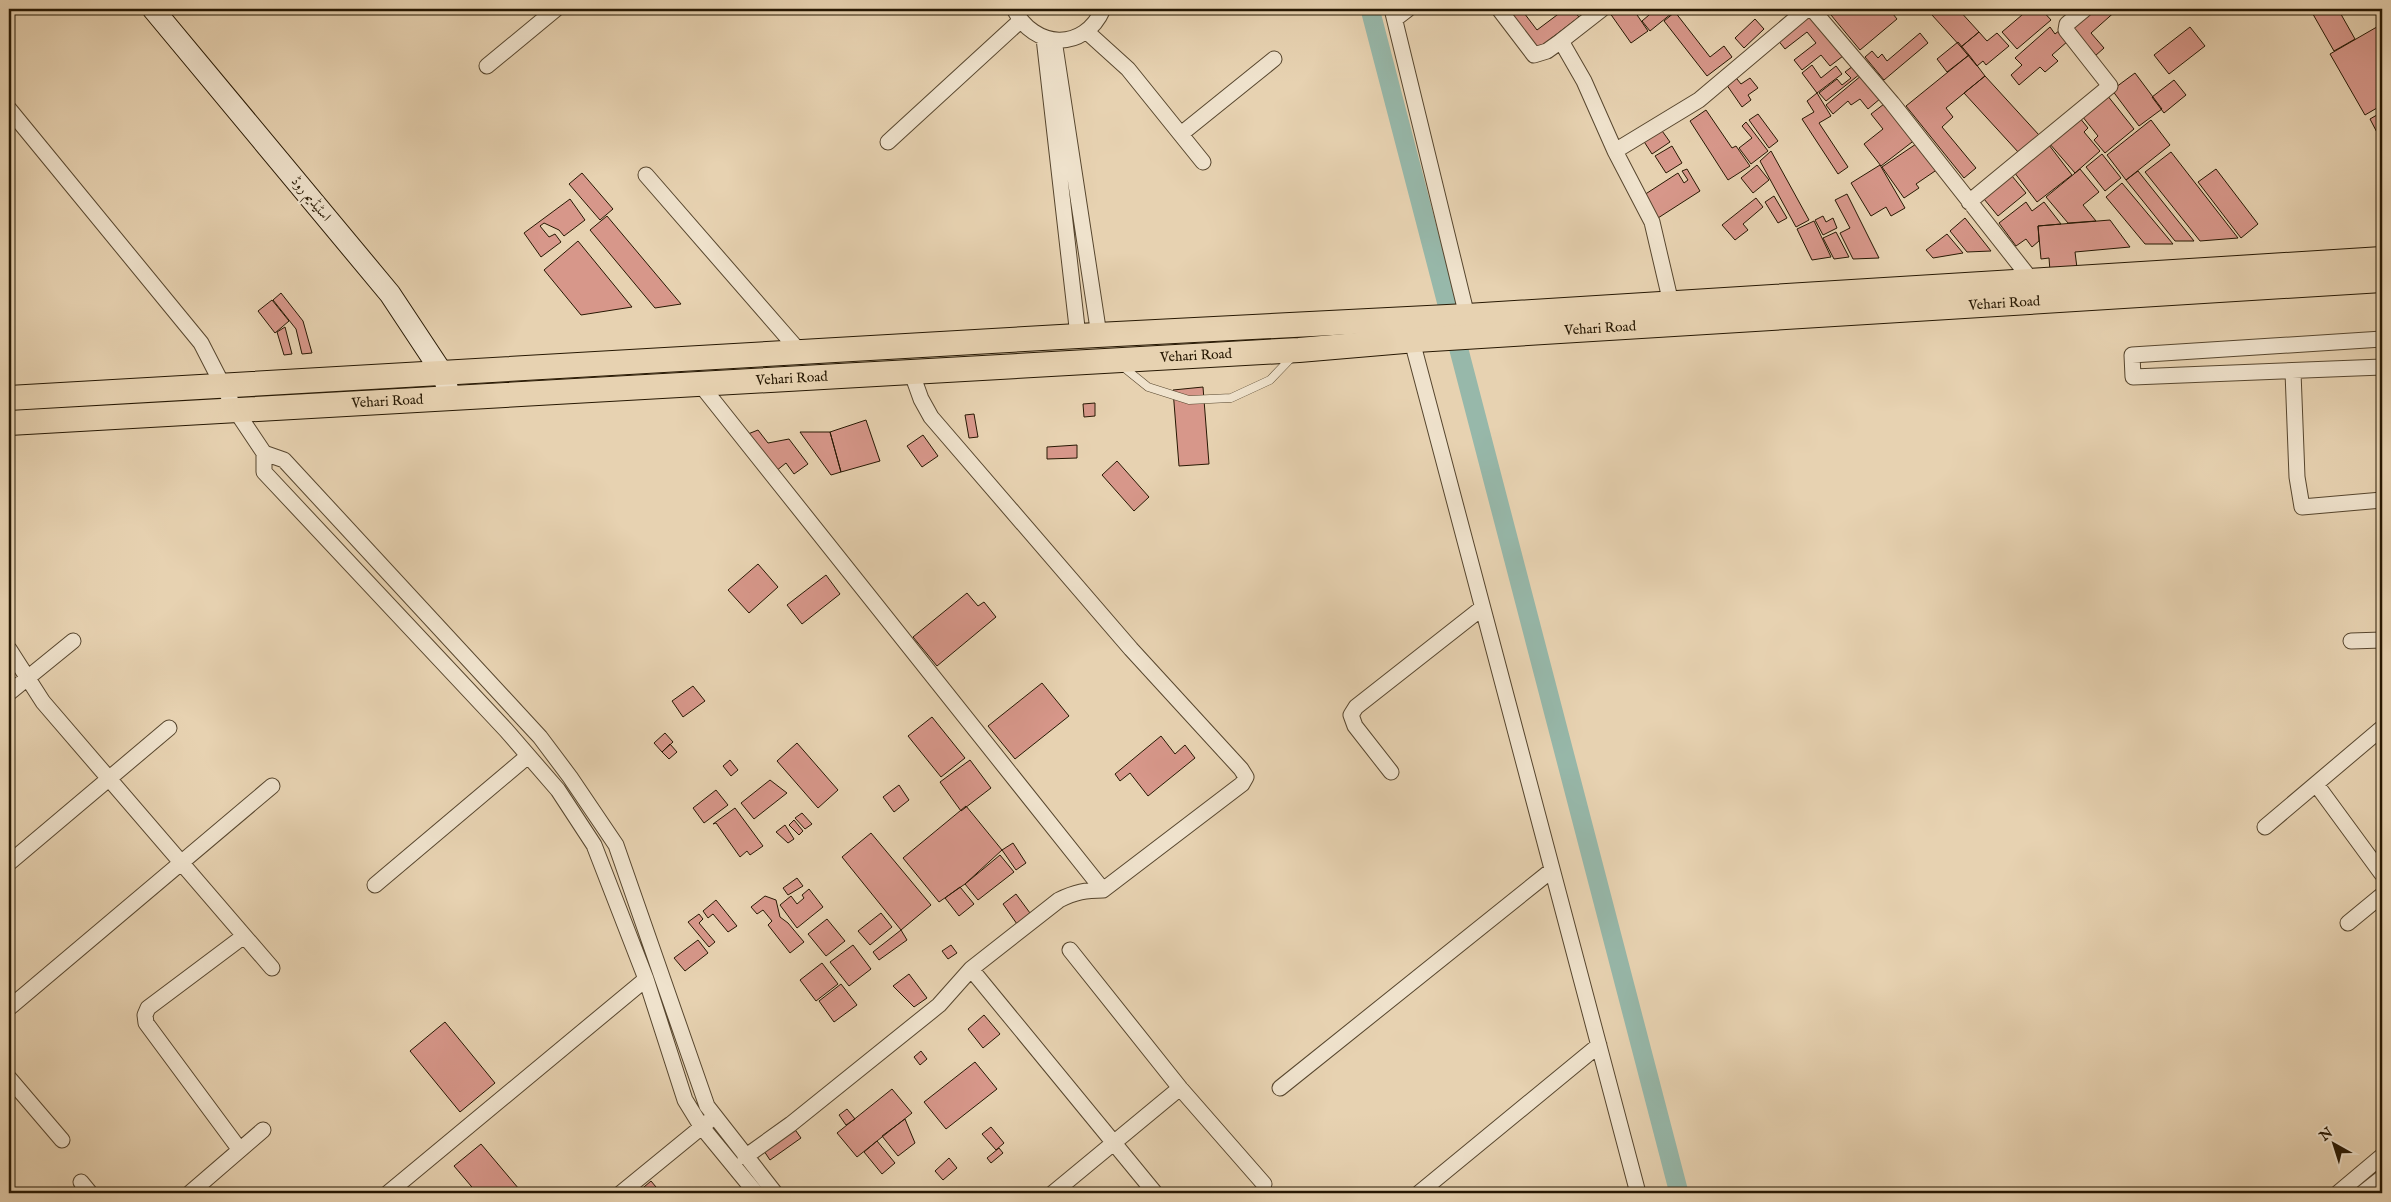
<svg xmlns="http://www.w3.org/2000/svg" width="2391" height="1202" viewBox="0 0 2391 1202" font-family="'IM FELL English',Amiri,serif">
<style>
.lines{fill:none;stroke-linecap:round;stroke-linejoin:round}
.canal{stroke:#97b8aa;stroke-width:19}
.building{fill:#d7978a;stroke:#271803}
.lane-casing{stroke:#57462e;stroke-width:9}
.street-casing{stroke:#57462e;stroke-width:17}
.secondary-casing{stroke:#271803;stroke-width:23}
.primary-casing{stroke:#271803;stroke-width:26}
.lane{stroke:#efe2cc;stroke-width:8}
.street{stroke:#efe2cc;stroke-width:15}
.secondary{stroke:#efe2cc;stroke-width:21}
.primary{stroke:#e7d2b1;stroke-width:24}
.labels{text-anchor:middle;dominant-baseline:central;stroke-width:4;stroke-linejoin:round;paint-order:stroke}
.street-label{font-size:14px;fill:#271803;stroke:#efe2cc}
</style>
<rect width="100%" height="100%" fill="#e7d2b1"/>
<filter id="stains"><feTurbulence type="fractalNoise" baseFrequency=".004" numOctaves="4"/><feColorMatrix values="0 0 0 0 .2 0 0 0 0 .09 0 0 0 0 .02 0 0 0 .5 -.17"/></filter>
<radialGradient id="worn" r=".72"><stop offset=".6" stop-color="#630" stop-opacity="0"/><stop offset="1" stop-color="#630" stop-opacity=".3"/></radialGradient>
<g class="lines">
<path class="canal" d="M1370,9L1679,1193"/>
</g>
<path class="building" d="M1504,9H1521L1537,30L1565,9H1572L1579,17L1536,50Z
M1607,9H1633L1648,31L1631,43Z
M1656,9H1677L1650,31L1642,21Z
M1826,9H1889L1897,19L1860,50Z
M1940,9H1958L1979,32L1961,47L1932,15Z
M2029,9H2041L2051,20L2017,49L2002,32Z
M2092,9H2118L2091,33L2104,48L2095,56L2070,28Z
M2310,9H2338L2355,39L2334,51Z
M1675,12L1710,57L1724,46L1732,57L1707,76L1664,21Z
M1810,13L1843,56L1830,66L1821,55L1802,70L1794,60L1816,43L1807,32L1785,49L1777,39Z
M1755,19L1764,29L1744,48L1735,38Z
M2382,24V105L2365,115L2330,54Z
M2050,27L2055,34L2060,30L2068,41L2052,55L2058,61L2045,72L2040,67L2019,85L2011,75L2022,65L2015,58Z
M2190,27L2205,46L2169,74L2154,55Z
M1979,32L1987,41L1997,33L2009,46L1986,65L1983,61L1977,66L1961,47Z
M1920,33L1928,43L1884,80L1865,57L1872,51L1878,58L1882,54L1887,61Z
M1958,42L1969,55L1947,72L1937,59Z
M1969,55L1985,76L1946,108L1953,117L1942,127L1976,168L1964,178L1906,106Z
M1812,65L1821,78L1836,66L1842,74L1817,93L1802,73Z
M1853,66L1860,74L1826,101L1819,93L1837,79L1842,85L1851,78L1845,72Z
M2135,73L2162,109L2139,126L2112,90Z
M1733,74L1741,84L1750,78L1758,88L1748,95L1751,100L1742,107L1724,81Z
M1862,75L1881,98L1868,109L1860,99L1851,105L1848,101L1833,114L1826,105Z
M1985,76L2039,135L2019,153L1964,93Z
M2174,80L2186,95L2164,113L2152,97Z
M1817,93L1831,116L1819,123L1848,167L1838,174L1802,119L1814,112L1807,101Z
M2107,95L2134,129L2105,153L2094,140L2098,136L2082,116Z
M1884,104L1916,139L1881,166L1864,144L1883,129L1871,114Z
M1706,110L1732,148L1736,146L1750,166L1728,180L1690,121Z
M2382,112V142L2370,119Z
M1758,114L1778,141L1769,148L1749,120Z
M2079,117L2088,128L2084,132L2100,151L2075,173L2049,143Z
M2151,120L2170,145L2126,180L2107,155Z
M1746,122L1768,151L1751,164L1739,148L1752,138L1742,126Z
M1660,128L1670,142L1652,154L1643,140Z
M1919,142L1938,169L1916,184L1919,188L1904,198L1882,167Z
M2049,145L2072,175L2037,202L2014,172Z
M1672,146L1682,163L1666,173L1655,156Z
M1771,151L1809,220L1796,227L1760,161Z
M2171,152L2238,238L2200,241L2145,172Z
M2102,154L2121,178L2105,191L2086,167Z
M1757,165L1769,180L1753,193L1741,178Z
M1880,165L1905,208L1891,216L1886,207L1871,216L1851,183Z
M1687,169L1700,191L1658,218L1644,195L1678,173L1684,183L1688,180L1682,171Z
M2080,169L2099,192L2083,205L2096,221L2068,223L2046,197Z
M2216,169L2258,224L2241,238L2198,182Z
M2138,171L2194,241H2175L2126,180Z
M582,173L613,209L600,220L569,184Z
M2012,176L2026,193L1998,216L1984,199Z
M2122,183L2173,244H2145L2106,197Z
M1847,194L1879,258L1853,259L1840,233L1850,228L1835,200Z
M1774,196L1787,218L1778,223L1765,202Z
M1756,198L1763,207L1743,224L1748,230L1735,240L1722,225Z
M570,199L585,220L564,236L559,230L544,223L540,226L549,237L555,234L561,242L541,257L524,233Z
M2026,202L2032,211L2044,202L2061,224L2038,226L2039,241L2032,247L2026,239L2016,246L1999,223Z
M607,216L681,304L655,308L590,230Z
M1823,216L1826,222L1833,218L1837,228L1823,235L1815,220Z
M1965,218L1991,251L1967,252L1950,231Z
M2110,220L2130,247L2075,252L2077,268L2050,271L2049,258L2041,259L2038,226Z
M1814,221L1831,257L1812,260L1797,229Z
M1836,232L1849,257L1834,259L1823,238Z
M1947,234L1963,253L1933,258L1926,250Z
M578,241L632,307L581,315L544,270Z
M281,293L303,321L312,353L302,354L296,329L273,300Z
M272,300L289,321L275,333L258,311Z
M285,327L292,354L284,355L277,332Z
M1203,387L1209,464L1179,466L1173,390Z
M1095,403V416L1084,417L1083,404Z
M974,414L978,437L969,438L965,415Z
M866,420L880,461L841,472L830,432Z
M758,430L768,443L789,439L808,464L794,474L786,463L776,471L748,434Z
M800,432H830L841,472L831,475Z
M923,435L938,456L922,467L907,446Z
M1077,445V458L1047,459V447Z
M1117,461L1149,497L1134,511L1102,475Z
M758,564L778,587L749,613L728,590Z
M826,575L840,594L802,624L787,605Z
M967,593L978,606L984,602L996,617L937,666L913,637Z
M1042,683L1069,716L1015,759L988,726Z
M693,686L705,701L683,717L672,701Z
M932,717L965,758L941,777L908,736Z
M665,733L673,742L662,752L654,743Z
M1161,736L1175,754L1185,745L1195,758L1148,796L1130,773L1120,781L1115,774Z
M797,743L838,790L818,808L777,761Z
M670,744L677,752L669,759L662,752Z
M730,760L738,770L731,776L723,766Z
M970,760L991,788L961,811L940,782Z
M770,780L787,793L754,819L741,803Z
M899,785L909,800L894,812L883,797Z
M716,790L728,805L704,823L693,808Z
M966,806L1002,850L965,884L939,902L903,858Z
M735,808L763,846L750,855L747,851L740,857L716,823L713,824Z
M802,813L812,824L805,829L795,818Z
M794,820L803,831L799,835L789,825Z
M785,825L794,839L788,843L776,832Z
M871,833L931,905L901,930L842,857Z
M1013,843L1026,863L1016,870L1002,850Z
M1000,855L1014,872L978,900L965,884Z
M797,878L803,886L788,895L783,888Z
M960,887L974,904L959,916L945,898Z
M809,889L823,907L797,928L780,905L791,896L797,904L804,898L802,895Z
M1016,894L1030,913L1017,924L1003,904Z
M765,896L776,900L780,917L788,923L804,942L790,953L768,925L772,921L763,910L757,914L751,907Z
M716,900L737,926L728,932L713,914L708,918L703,911Z
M881,913L892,927L870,945L858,931Z
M699,914L703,919L699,923L715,942L709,947L688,922Z
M827,919L845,941L826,956L808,934Z
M901,930L907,940L879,960L873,952Z
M698,940L708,953L685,971L674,958Z
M853,945L871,969L849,986L830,962Z
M951,945L957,953L948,959L942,951Z
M822,963L838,984L816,1001L800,980Z
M909,974L927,998L914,1007L893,986Z
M841,984L857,1005L834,1022L819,1001Z
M984,1015L1000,1034L983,1048L968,1029Z
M445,1022L495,1083L460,1112L410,1051Z
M921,1051L927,1059L920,1065L914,1057Z
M975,1062L997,1089L946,1129L924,1102Z
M892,1089L912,1113L857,1157L837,1133Z
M847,1109L855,1119L846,1125L839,1115Z
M905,1119L915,1143L898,1156L882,1136Z
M791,1124L801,1138L770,1160L760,1145Z
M991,1127L1004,1143L996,1150L982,1134Z
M877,1141L895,1163L882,1174L864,1152Z
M481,1144L519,1189L514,1193H477L454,1166Z
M999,1148L1003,1153L991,1163L987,1158Z
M949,1158L957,1168L943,1180L935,1171Z
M651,1181L661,1193H637Z"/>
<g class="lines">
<g class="lane-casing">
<path id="lane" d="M1122,366L1148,387L1189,400L1231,398L1270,380L1294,355"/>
</g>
<g class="street-casing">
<path id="street" d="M1014,9C1034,49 1084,52 1103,9
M1392,9L1467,316
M1499,9L1534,55L1547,51L1561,41L1584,81L1615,151L1652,222L1671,303
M1812,9L1892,103L2033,282
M1395,19L1408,9
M1086,31L1128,69L1203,162
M1044,38L1078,336
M1054,40L1099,335
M1561,41L1602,9
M487,66L556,9
M9,109L201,343L236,411L264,453V472L506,730L558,790L594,845L646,979L685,1100L701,1126L756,1193
M1181,134L1274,59
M888,142L1020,21
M1615,151L1699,100L1807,9
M646,175L800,352
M1969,202L2110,86L2066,30L2067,24L2085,9
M2382,339L2132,355L2133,377L2382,367
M1412,341L1638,1193
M2293,372L2297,477L2302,507L2382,500
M700,384L1103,890
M264,453L284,460L540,737L570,777L616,845L707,1106L775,1193
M2351,641L2382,640
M9,649L43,702L272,968
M9,693L73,641
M1391,772L1355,726L1351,715L1356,707L1482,608
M2316,784L2382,874
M2265,827L2382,728
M9,863L169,728
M375,885L528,756
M2348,923L2382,895
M1070,950L1180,1088L1264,1184
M971,969L1155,1193
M9,1008L272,786
M9,1078L62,1140
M1280,1088L1552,870
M240,1150L146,1023L145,1015L148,1008L244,936
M745,1157L791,1124L939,1005L971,969L1059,900C1075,892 1086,890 1103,890L1242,784L1246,777L1241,769L1131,649L931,417L921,399L911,371
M81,1182L90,1193
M190,1193L263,1130
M388,1193L646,979
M621,1193L709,1121
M1053,1193L1180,1088
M1419,1193L1599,1045
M2338,1193L2382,1156
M2363,1193L2382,1178"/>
</g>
<g class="secondary-casing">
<path id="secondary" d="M153,9L390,294L443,374L447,387"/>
</g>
<g class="primary-casing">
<g id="primary">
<path d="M9,398L1078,336L1467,316L2382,259"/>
<path id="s1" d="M9,423L1299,350L1416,340L2382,280"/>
</g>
</g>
<use href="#lane" class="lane"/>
<use href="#street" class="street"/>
<use href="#secondary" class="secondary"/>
<use href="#primary" class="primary"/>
</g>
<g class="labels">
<g class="street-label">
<text transform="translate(311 199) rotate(50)">اسٹیڈیم روڈ</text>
<text stroke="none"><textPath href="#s1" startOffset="1999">Vehari Road</textPath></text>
<text stroke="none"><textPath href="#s1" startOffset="1594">Vehari Road</textPath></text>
<text stroke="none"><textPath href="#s1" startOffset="1189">Vehari Road</textPath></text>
<text stroke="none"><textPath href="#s1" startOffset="784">Vehari Road</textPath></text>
<text stroke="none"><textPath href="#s1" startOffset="379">Vehari Road</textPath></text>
</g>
</g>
<rect width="2391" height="1202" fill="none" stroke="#e7d2b1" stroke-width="30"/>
<rect x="10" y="10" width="2371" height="1182" fill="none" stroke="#271803" stroke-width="2.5"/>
<rect x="15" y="15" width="2361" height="1172" fill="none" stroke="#271803"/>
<g transform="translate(2334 1144) rotate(321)" stroke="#efe2cc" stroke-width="4" paint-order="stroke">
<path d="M0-4L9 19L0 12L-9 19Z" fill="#271803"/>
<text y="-8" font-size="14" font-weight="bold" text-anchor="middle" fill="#271803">N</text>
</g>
<rect width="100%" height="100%" filter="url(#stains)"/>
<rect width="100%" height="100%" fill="url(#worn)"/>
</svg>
